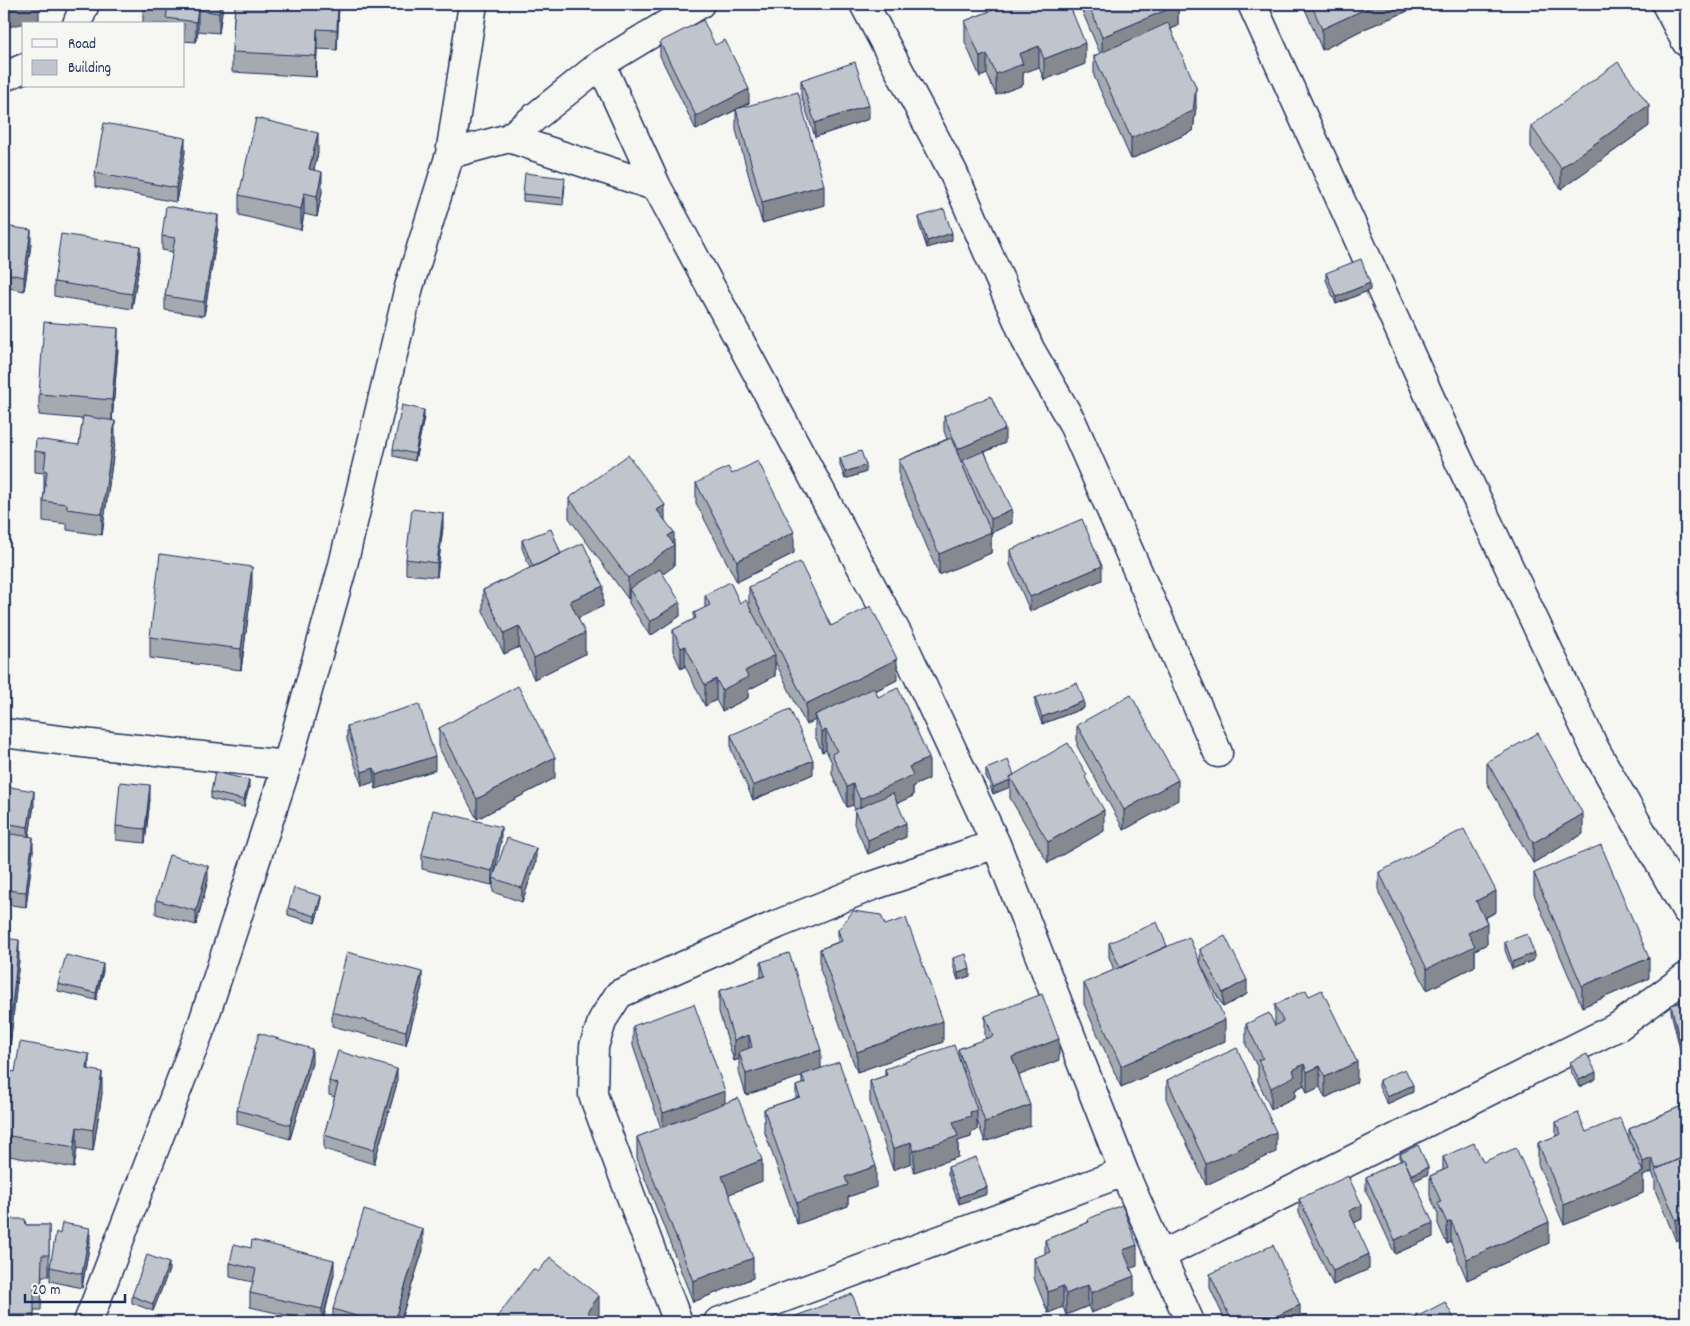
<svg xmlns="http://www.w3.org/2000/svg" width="1690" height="1326" viewBox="0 0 1690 1326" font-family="Dekko,sans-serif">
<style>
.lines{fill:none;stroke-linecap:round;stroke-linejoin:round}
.minor-casing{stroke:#1b2f5e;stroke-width:31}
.minor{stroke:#f6f6f2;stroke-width:28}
.wall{fill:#a5a9b0;stroke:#1b2f5e}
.shaded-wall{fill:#868990;stroke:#1b2f5e}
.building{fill:#c0c4cd;stroke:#1b2f5e}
</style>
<rect width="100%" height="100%" fill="#f6f6f2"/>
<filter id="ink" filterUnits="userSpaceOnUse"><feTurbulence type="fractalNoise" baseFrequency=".02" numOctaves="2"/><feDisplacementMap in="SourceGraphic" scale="10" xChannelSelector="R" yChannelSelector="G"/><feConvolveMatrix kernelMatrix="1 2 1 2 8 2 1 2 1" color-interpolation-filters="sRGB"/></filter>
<g filter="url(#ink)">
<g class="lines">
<g class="minor-casing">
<path id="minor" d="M864,4L953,172L1030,349L1072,422L1218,753
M1252,4L1451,444L1595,749L1686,910
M1666,4L1686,42
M77,24L85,4
M601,64L657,187L905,648L996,844L1124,1172L1190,1322
M4,77L24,68
M509,138L657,187
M450,154L509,138L601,64L700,4
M4,733L91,744L287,765
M1160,1256L1619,1026L1686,977
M88,1322L202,1025L287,765L342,569L409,287L450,154L473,4
M678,1322L593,1095L594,1046L603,1019L619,994L778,924L872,886L996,844
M718,1322L1124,1172"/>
</g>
<use href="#minor" class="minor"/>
</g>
<path class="wall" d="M143,4H223L219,33L198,31L196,42L184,41V24H143Z
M235,4H339L337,50L317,49L316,77L232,72V52Z
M1008,4L1085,64L1044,80L1039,67L1023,73V85L996,95L987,74L980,77L965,42V21Z
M1079,4H1178V26L1171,29L1196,107L1193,131L1131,159L1094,76V56L1100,53Z
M1303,4H1425L1364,29L1322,50Z
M660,42L715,45L749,103L740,108L824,205L762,223L736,130V110L696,130L660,56Z
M801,80L869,119L815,137L801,95Z
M1531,126H1649L1561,189L1531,147Z
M185,152L176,202L95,187V173Z
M318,153L314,170L322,192L317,217L304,214L301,230L239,215V195Z
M565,185L563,205L523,201V194Z
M919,217L952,240L927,248L919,224Z
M4,226L31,244L24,291L4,287Z
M218,229L204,316L165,310V296L173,252L162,250V236Z
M140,260L132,309L54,296V282Z
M1326,273L1370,290L1336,304L1326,280Z
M118,349L112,421L115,442L102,535L67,530V524L43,521V501L44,492V473L35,472V451L79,445L83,419L39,415V394Z
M944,416L1005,443L985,452L1012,523L991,533V553L939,575L899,481V460L947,439L944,431Z
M424,417L415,461L393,456V449Z
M840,458L866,472L845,479L840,465Z
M732,474L794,553L737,582L696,503V483Z
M569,498L665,520L674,544V566L663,574L680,616L650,636L629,603V598L628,599L569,518Z
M443,527L437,577L406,574V559Z
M522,540L561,554L603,606L578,618L585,654L534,679L519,647L504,654L483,611V590L530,568L522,548Z
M1010,550L1102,580L1030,611L1010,565Z
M252,587L241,670L150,658V637Z
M749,587L831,626L897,680L875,691L878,697L929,779L913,786V796L897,803L906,837L868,854L854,824L855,809L853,805L847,807L832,774V763L826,750L822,752L815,736V720L806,725L775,661V676L748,690V698L722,711L716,700L705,706L685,666L681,669L673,651V630L694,619V613L705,608V595L749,605Z
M1035,698L1084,708L1042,724L1035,705Z
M1077,725L1178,800L1124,830L1077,746Z
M347,726L435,770L376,789L374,782L362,786L347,740Z
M439,728L555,778L477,819L439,748Z
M731,735L813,774L753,800L731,749Z
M1686,751V776L1684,773V752Z
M1487,762L1583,834L1533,863L1487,783Z
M986,769L1014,775L1087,781L1104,831L1048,863L1010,798V787L993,794L986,776Z
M4,786L34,805L29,836L33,851L26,907L4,904Z
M249,787L244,807L211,799V792Z
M150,799L145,843L116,840V826Z
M501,841L492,885L422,869V855Z
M536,862L522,902L493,892V878Z
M1379,872L1496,912L1485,918L1487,944L1475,950V966L1427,990L1379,893Z
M1534,873L1649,978L1582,1007L1534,894Z
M208,880L196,925L156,914V900Z
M321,903L315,923L288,915V908Z
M885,925L943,1042L857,1072L820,969V949L838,942V930Z
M4,938L19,960L10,1047L4,1046Z
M1505,942L1534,960L1512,969L1505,950Z
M1109,943L1167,946L1225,1041L1121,1087L1084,1004V983L1114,970L1109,957Z
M1200,949L1247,994L1223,1007L1200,963Z
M953,958L970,976L958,980L953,965Z
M761,962L821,1068L876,1187L848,1197V1206L797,1224L764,1130V1109L796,1098V1086L802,1084V1076L746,1095L739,1072V1059L734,1061L719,1012V991L761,977Z
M103,971L96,1000L58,991V984Z
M422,986L406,1045L332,1026V1012Z
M1686,1001L1680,1049L1671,1012V1005Z
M1275,1005L1357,1082L1325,1098L1320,1087L1307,1093L1304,1085L1295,1090V1097L1271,1109L1258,1081V1068L1246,1045V1024L1275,1025Z
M985,1016L1059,1060L1019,1075L1030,1126L985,1142L977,1120V1130L971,1133V1137L958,1141V1157L914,1172L911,1163L893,1170L870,1102V1081L885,1076V1069L958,1056V1049L986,1039L985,1036Z
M633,1026L725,1103L762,1181L729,1194L753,1278L693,1302L637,1158V1137L661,1128L633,1046Z
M1570,1062L1596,1079L1579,1087L1570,1069Z
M312,1063L290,1139L237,1124V1110Z
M89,1070L102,1093L93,1151L77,1148L74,1168L4,1155V1104L15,1072Z
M1167,1080L1276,1152L1206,1185L1167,1101Z
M1379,1080L1413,1092L1387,1104L1379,1087Z
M329,1081L397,1083L374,1164L324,1149V1135L335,1097L329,1095Z
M1686,1104V1269L1680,1250V1239L1676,1241L1655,1190V1180L1652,1172L1643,1176V1193L1564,1225L1538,1164V1143L1556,1136V1122L1586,1132L1629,1137V1129Z
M1400,1154L1428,1174L1414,1181L1433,1237L1395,1254L1366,1191V1177L1400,1161Z
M1443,1157L1483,1162L1549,1243L1467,1280L1451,1242L1447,1244L1438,1224V1214L1430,1196V1176L1443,1170Z
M948,1167L987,1194L959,1204L948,1174Z
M1299,1199L1362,1219L1354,1223L1369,1269L1333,1285L1299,1213Z
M4,1219L26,1225H49V1276H42L41,1310H34V1322H4Z
M1088,1219L1137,1266L1131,1268L1134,1296L1091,1313L1088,1306L1066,1315L1063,1307L1048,1313L1034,1278V1258L1045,1254V1240L1088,1222Z
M90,1242L82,1288L50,1281V1267Z
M251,1248L334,1274L323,1322H317L250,1307V1293L253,1282L230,1277V1263Z
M423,1250L400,1322H333V1309Z
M169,1270L153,1311L132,1303V1296Z
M1210,1274L1300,1319L1294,1322H1226L1210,1288Z
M599,1316L595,1322H497V1317Z"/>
<path class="shaded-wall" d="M18,4H39V20L4,28V7Z
M220,4H223L219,33V13Z
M338,4H339L337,50V30Z
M1376,4H1425L1364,29L1322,50V29Z
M1178,5V26L1102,58V37Z
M198,10V31L196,42V22Z
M317,29V49L316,77V56Z
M1085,43V64L1044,80V59Z
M1039,46V67L1023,73V85L996,95V74L1019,54Z
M987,54V74L980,77V57Z
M1196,87V107L1193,131L1131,159V138Z
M749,89V103L696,130V116Z
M869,105V119L815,137V123Z
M1649,105V126L1561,189V168Z
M318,133V153L309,190V169Z
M185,138V152L176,202V188Z
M322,172V192L317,217V196Z
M824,185V205L762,223V202Z
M304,193V214L301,230V209Z
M218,215V229L204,316V302Z
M31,230V244L24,291V277Z
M952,233V240L927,248V241Z
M140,246V260L132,309V294Z
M1370,283V290L1336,304V297Z
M118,328V349L112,421V400Z
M424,410V417L415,461V454Z
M115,421V442L102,535V514Z
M1005,429V443L958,463V449Z
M866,465V472L845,479V472Z
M665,505V525L657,510Z
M1012,509V523L991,533V553L939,575V554L991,532V519Z
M443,513V527L437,577V563Z
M674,532V566L634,595L629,589V598L628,599V578L668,536Z
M794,532V553L737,582V561Z
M1102,566V580L1030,611V597Z
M252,567V587L241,670V649Z
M603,586V606L570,622V601Z
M680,602V616L650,636V622Z
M519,626V647L504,654V633Z
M585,633V654L534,679V658Z
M685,646V666L681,669V648Z
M775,655V676L748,690V698L722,711V690L745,671Z
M897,659V680L817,720L815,715V720L806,725V704Z
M716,679V700L705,706V685Z
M1084,701V708L1042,724V717Z
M826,730V750L822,752V732Z
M435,756V770L376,789V775Z
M555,757V778L477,819V799Z
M929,758V779L913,786V796L860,820V799L909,767Z
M813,760V774L753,800V786Z
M374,768V782L362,786V772Z
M249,780V787L244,807V800Z
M1010,780V787L993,794V787Z
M1178,780V800L1124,830V810Z
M853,784V805L847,807V787Z
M150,785V799L145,843V829Z
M34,791V805L28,842V827Z
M1104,810V831L1048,863V842Z
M1583,814V834L1533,863V843Z
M906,823V837L868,854V840Z
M501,827V841L492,885V871Z
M33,837V851L26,907V892Z
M536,848V862L522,902V888Z
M208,866V880L196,925V911Z
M1496,891V912L1476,922V901Z
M321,896V903L315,923V916Z
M1487,923V944L1475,950V966L1427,990V969L1468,933Z
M19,940V960L10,1047V1026Z
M1534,953V960L1512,969V962Z
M1649,958V978L1582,1007V986Z
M103,964V971L96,1000V993Z
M970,969V976L958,980V973Z
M422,972V986L406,1045V1031Z
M1247,980V994L1223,1007V993Z
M1225,1020V1041L1121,1087V1066Z
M943,1021V1042L857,1072V1052Z
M749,1035V1056L739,1052V1059L734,1061V1040Z
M1059,1039V1060L1012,1078V1057Z
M1686,1040V1047L1680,1049V1042Z
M312,1049V1063L290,1139V1125Z
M821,1050V1070L746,1095V1074Z
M89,1054V1074L87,1069Z
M1357,1062V1082L1325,1098V1077Z
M1304,1064V1085L1295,1090V1097L1271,1109V1088L1293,1070Z
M1320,1066V1087L1307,1093V1072Z
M397,1069V1083L374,1164V1150Z
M102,1072V1093L93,1151V1130Z
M1596,1072V1079L1579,1087V1080Z
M1413,1085V1092L1387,1104V1097Z
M725,1091V1112L663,1133V1113Z
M1030,1105V1126L985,1142V1122Z
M977,1110V1130L971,1133V1137L958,1141V1157L914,1172V1151L953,1122L970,1112Z
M77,1127V1148L74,1168V1147Z
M1276,1132V1152L1206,1185V1164Z
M911,1142V1163L893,1170V1149Z
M1652,1158V1172L1643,1176V1193L1564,1225V1205L1643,1172V1162Z
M762,1160V1181L722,1197V1176Z
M876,1166V1187L848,1197V1206L797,1224V1203L845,1177Z
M1428,1167V1174L1410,1183V1176Z
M987,1187V1194L959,1204V1197Z
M1362,1205V1219L1349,1225V1211Z
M1686,1216V1237L1680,1229V1239L1676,1241V1220Z
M1451,1221V1242L1447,1244V1223Z
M1549,1222V1243L1467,1280V1259Z
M1433,1223V1237L1395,1254V1240Z
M90,1228V1242L82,1288V1274Z
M423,1229V1250L400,1322H394Z
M1137,1245V1266L1123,1271V1250Z
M1369,1254V1269L1333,1285V1271Z
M753,1258V1278L693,1302V1281Z
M334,1260V1274L322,1322V1309Z
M169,1263V1270L153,1311V1304Z
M1134,1276V1296L1091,1313V1293Z
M1088,1285V1306L1066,1315V1294Z
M1063,1286V1307L1048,1313V1292Z
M599,1296V1316L595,1322H587V1312Z
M1300,1305V1319L1294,1322H1264Z"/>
<path class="building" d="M4,4H18L4,7Z
M143,4H220L219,13L198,10L196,22L166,18L168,7Z
M235,4H338L337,30L317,29L316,56L232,52Z
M1008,4H1069L1085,43L1044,59L1039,46L1019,54L1023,64L996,74L987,54L980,57L965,21Z
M1088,4H1178V5L1102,37Z
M1311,4H1376L1322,29Z
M703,20L715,45L725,40L749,89L696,116L660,42Z
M1168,23L1196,87L1193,111L1131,138L1094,56Z
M855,62L869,105L815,123L801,80Z
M1618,62L1649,105L1561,168L1531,126Z
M798,92L824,185L762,202L736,109Z
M256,118L318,133L309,169L322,172L317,196L304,193L301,209L239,195Z
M104,123L185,138L176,188L95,173Z
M525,173L565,178L563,198L523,194Z
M166,206L218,215L204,302L165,296L175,238L162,236Z
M944,209L952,233L927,241L919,217Z
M4,226L31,230L24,277L4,273Z
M61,234L140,246L132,294L54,282Z
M1361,259L1370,283L1336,297L1326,273Z
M44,322L118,328L112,400L39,394Z
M991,396L1005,429L958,449L944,416Z
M402,405L424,410L415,454L393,449Z
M83,416L115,421L102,514L67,509V504L43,501L47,471H44L46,453L35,451L36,439L79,445Z
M951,438L991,532L939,554L899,460Z
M861,451L866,465L845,472L840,458Z
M984,451L1012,509L991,519L963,460Z
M628,455L665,505L657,510L674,532L668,536L674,545L628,578L569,498Z
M758,461L794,532L737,561L696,483L728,467L732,474Z
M412,509L443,513L437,563L406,559Z
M1082,519L1102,566L1030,597L1010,550Z
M551,529L561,554L533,567L522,540Z
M583,543L603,586L570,601L585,633L534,658L519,626L504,633L483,590Z
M160,554L252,567L241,649L150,637Z
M800,562L831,626L871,606L897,659L806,704L749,587Z
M660,569L680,602L650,622L629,589Z
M730,582L740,603L746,600L775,655L745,671L748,677L722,690L716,679L705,685L685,646L681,648L673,630L696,618L694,613L710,605L705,595Z
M1077,683L1084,701L1042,717L1035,698Z
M518,686L555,757L477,799L439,728Z
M874,688L878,697L898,688L929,758L909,767L913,775L860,799L853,784L847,787L832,754L837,751L826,730L822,732L815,715Z
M1131,695L1178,780L1124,810L1077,725Z
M419,704L435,756L376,775L374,768L362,772L347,726Z
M790,709L813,760L753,786L731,735Z
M1538,733L1583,814L1533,843L1487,762Z
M1068,743L1087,775L1085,777L1104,810L1048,842L1010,777Z
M1008,760L1014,775L1010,777V780L993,787L986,769Z
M215,772L249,780L244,800L211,792Z
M120,782L150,785L145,829L116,826Z
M4,786L34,791L28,827L4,823Z
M893,793L906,823L868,840L854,810Z
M433,810L501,827L492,871L422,855Z
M1464,829L1496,891L1476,901L1487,923L1468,933L1475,946L1427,969L1379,872Z
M4,833L33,837L26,892L4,890Z
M507,838L536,848L522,888L493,878Z
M1601,845L1649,958L1582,986L1534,873Z
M169,855L208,866L196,911L156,900Z
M294,888L321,896L315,916L288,908Z
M853,911L881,915L885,925L906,918L943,1021L857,1052L820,949L842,941L838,930Z
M1157,922L1167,946L1120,968L1109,943Z
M1527,934L1534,953L1512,962L1505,942Z
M1225,936L1247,980L1223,993L1200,949Z
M1189,937L1225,1020L1121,1066L1084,983Z
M4,938L19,940L10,1026L4,1025Z
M347,952L422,972L406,1031L332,1012Z
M789,953L821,1050L746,1074L739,1052L752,1047L749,1035L734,1040L719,991L765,976L761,962Z
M966,954L970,969L958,973L953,958Z
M66,955L103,964L96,993L58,984Z
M1306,990L1309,996L1322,990L1357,1062L1325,1077L1320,1066L1307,1072L1304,1064L1293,1070L1295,1076L1271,1088L1258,1060L1263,1058L1246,1024L1269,1013L1275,1026L1283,1021L1275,1005Z
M1042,994L1059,1039L1012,1057L1030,1105L985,1122L958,1049L993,1036L985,1016Z
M1686,1001V1040L1680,1042L1671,1005Z
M694,1004L725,1091L663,1113L633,1026Z
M259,1033L312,1049L290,1125L237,1110Z
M20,1042L89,1054L87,1069L102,1072L93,1130L77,1127L74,1147L4,1135V1104L9,1071L15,1072Z
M954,1045L977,1110L970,1112L971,1116L953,1122L958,1136L914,1151L911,1142L893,1149L870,1081L887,1075L885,1069Z
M1237,1048L1276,1132L1206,1164L1167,1080Z
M338,1051L397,1069L374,1150L324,1135L338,1084L329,1081Z
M1587,1054L1596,1072L1579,1080L1570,1062Z
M839,1062L876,1166L845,1177L848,1185L797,1203L764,1109L800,1097L796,1086L805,1083L802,1075Z
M1405,1069L1413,1085L1387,1097L1379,1080Z
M738,1098L762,1160L722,1176L753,1258L693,1281L637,1137Z
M1686,1104V1156L1656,1169L1652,1158L1643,1162L1629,1129Z
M1578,1113L1586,1132L1620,1118L1643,1172L1564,1205L1538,1143L1561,1134L1556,1122Z
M1474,1143L1483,1162L1516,1148L1549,1222L1467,1259L1451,1221L1447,1223L1438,1203L1441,1202L1430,1176L1448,1168L1443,1157Z
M1418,1145L1428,1167L1411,1175L1404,1159L1403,1160L1400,1154Z
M1686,1156V1216L1676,1220L1655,1170Z
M976,1157L987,1187L959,1197L948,1167Z
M1404,1159L1433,1223L1395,1240L1366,1177Z
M1348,1176L1362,1205L1349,1211L1369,1254L1333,1271L1299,1199Z
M1122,1205L1137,1245L1123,1250L1134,1276L1091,1293L1088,1285L1066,1294L1063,1286L1048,1292L1034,1258L1050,1252L1045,1240L1089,1222L1088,1219Z
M364,1210L423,1229L394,1322H376L333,1309Z
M4,1219H25L26,1225H49V1255H42L41,1289H34V1315H4Z
M62,1223L90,1228L82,1274L50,1267L56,1232L60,1234Z
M1686,1227V1248L1680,1229Z
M252,1240L334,1260L322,1309L250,1293L256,1269L230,1263L234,1244L251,1248Z
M1273,1245L1300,1305L1264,1322H1232L1210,1274Z
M147,1255L169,1263L153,1304L132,1296Z
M550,1257L599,1296L587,1312L592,1316L587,1322H501L502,1320L497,1317L533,1269L538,1272Z
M852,1294L863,1322H781Z
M1445,1302L1456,1322H1407Z
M886,1319L887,1322H876Z
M295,1320L305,1322H294Z"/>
</g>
<rect width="1690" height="1326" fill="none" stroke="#f6f6f2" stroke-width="20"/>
<rect x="10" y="10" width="1670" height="1306" fill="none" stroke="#1b2f5e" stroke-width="2" filter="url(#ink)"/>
<rect x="22" y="22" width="162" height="65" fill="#f6f6f2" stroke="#9ea6b7"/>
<rect x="32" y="39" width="25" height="8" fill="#f6f6f2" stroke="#9ea6b7"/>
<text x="68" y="48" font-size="15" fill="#1b2f5e">Road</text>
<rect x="32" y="60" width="25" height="15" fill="#c0c4cd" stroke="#9ea6b7"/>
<text x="68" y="72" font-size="15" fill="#1b2f5e">Building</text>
<path d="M25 1294v8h100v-8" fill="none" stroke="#1b2f5e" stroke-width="2.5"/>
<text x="32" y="1294" font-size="15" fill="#1b2f5e" stroke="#f6f6f2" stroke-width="4" paint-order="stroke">20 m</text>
</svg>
